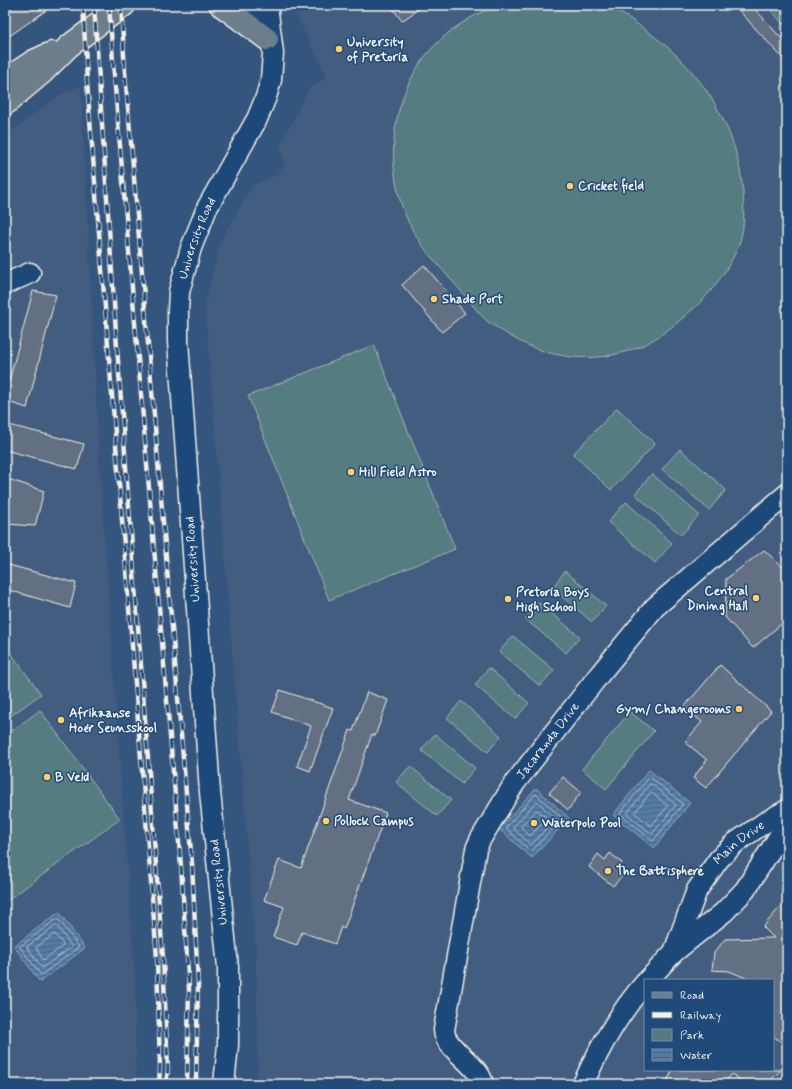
<svg xmlns="http://www.w3.org/2000/svg" width="792" height="1089" viewBox="0 0 792 1089" font-family="Mynerve,sans-serif">
<style>
.built{fill:#425d7f;fill-rule:evenodd}
.green{fill:#557b81;stroke:#a4b6b4}
.water{fill:url(#water-rules);stroke:#92aac0}
.lines{fill:none;stroke-linecap:round;stroke-linejoin:round}
.shore{stroke:#b3c2ce;stroke-width:1}
.building{fill:#647083;stroke:#f4f1e8}
.minor-casing{stroke:#f4f1e8;stroke-width:23}
.major-casing{stroke:#f4f1e8;stroke-width:25}
.minor{stroke:#1f4a7a;stroke-width:20}
.major{stroke:#6c7d8b;stroke-width:22}
.rail-casing{stroke:#f4f1e8;stroke-width:4.5}
.rail{stroke:#1f4a7a;stroke-width:3;stroke-dasharray:9;stroke-linecap:butt}
.poi-dot{fill:#ffd166;stroke:#1f4a7a;stroke-width:1.5}
.labels{text-anchor:middle;dominant-baseline:central;stroke-width:3;stroke-linejoin:round;paint-order:stroke}
.poi-label{font-size:13px;font-weight:bold;fill:#f4f1e8;stroke:#1f4a7a;text-anchor:start}
.street-label{font-size:13px;fill:#f4f1e8;stroke:#1f4a7a}
</style>
<defs>
<pattern id="water-rules" width="6" height="5" patternUnits="userSpaceOnUse"><rect width="6" height="5" fill="#517ba6"/><path d="M0 2.5h6" fill="none" stroke="#4d647b"/></pattern>
</defs>
<rect width="100%" height="100%" fill="#34557d"/>
<filter id="ink" filterUnits="userSpaceOnUse"><feTurbulence type="fractalNoise" baseFrequency=".025" numOctaves="2"/><feDisplacementMap in="SourceGraphic" scale="8" xChannelSelector="R" yChannelSelector="G"/><feConvolveMatrix kernelMatrix="1 2 1 2 8 2 1 2 1" color-interpolation-filters="sRGB"/></filter>
<g filter="url(#ink)">
<path class="built" d="M291,5H787V1084H256L258,1062L256,954L205,305L220,242L253,185L278,174L285,163L280,146L309,88L327,77ZM645,980H773V1070H645Z
M81,86L99,459L135,980L136,1084H5V136L59,95Z"/>
<path class="green" d="M498,5C522,5 547,5 571,5C581,5 594,3 604,6C621,11 636,23 651,34C702,71 738,128 743,192C744,208 745,226 740,241C734,262 710,295 693,309C677,323 660,338 639,347C592,366 544,359 502,331C498,328 492,325 488,322C476,311 466,296 455,284C438,265 420,246 409,223C383,170 390,101 426,55C445,32 471,15 498,5Z
M766,5H787V28Z
M374,345L455,549L329,600L248,396Z
M617,408L655,444L611,490L573,454Z
M680,449L726,490L709,510L662,469Z
M652,474L699,515L681,535L635,494Z
M626,502L672,543L655,563L608,522Z
M565,571L606,606L592,622L552,588Z
M539,603L580,637L566,653L525,619Z
M513,636L554,670L540,686L499,652Z
M5,645L41,694L5,720Z
M489,668L529,703L515,719L475,685Z
M461,701L501,736L488,752L447,718Z
M40,710L120,819L5,902V736Z
M630,712L654,731L606,789L582,769Z
M435,734L475,768L462,784L421,750Z
M410,766L451,800L437,816L396,782Z"/>
<path class="water" d="M649,770L690,803L654,848L613,815Z
M536,788L569,818L532,858L499,829Z
M59,912L85,948L40,982L14,946Z"/>
<g class="lines">
<path class="shore" d="M650,777L683,804L653,841L620,814Z
M650,784H652L676,805L652,834L627,814Z
M651,792L668,806L651,826L635,813Z
M536,794L562,818L531,852L506,828Z
M536,802H538L555,819L531,845L513,828Z
M537,810L546,817L547,819L530,836L521,827Z
M57,919L59,920L79,947L41,975L20,947Z
M56,926L58,927L72,947L42,968L27,947Z
M55,934L63,944V946L45,959L43,960L36,948Z"/>
</g>
<path class="building" d="M16,5H54L5,39V13Z
M390,5H424L402,21Z
M734,5H751L766,21L787,45V63Z
M424,265L465,313L442,332L402,285Z
M33,291L56,295L27,408L5,401V396Z
M5,424L84,444L77,469L5,450Z
M5,478L44,491L35,526L5,524Z
M764,550L787,571V619L753,648L725,617L726,579Z
M5,564L76,583L70,608L5,589Z
M720,665L771,711L706,788L693,778L707,760L685,742L702,722L684,707Z
M280,690L333,708L310,771L297,766L311,726L272,712Z
M367,692L388,700L375,736L372,734L349,800L386,813L344,929L341,927L335,944L302,932L297,945L273,937L284,907L264,900L279,860L301,868L350,730L353,731Z
M563,777L581,792L568,810L549,793Z
M610,853L622,863L618,869L624,874L613,886L589,867L598,854L605,860Z
M787,899V1046L773,1036V980H746V978L729,971L712,970L714,953L725,939L774,938L763,927Z
M673,1070H781L767,1084H745L732,1074L724,1084H665Z"/>
<g class="lines">
<g class="minor-casing">
<g id="minor">
<path d="M247,5L266,39"/>
<path d="M5,284L30,273"/>
<path id="s1" d="M674,952L697,890L719,859L735,843L764,823L787,810"/>
<path d="M648,980L674,952L724,912L745,890L787,824"/>
<path id="s2" d="M224,1084L228,1045V967L210,792L178,341V311L179,292L191,248L207,208L257,119L266,97L271,80L273,53L267,5"/>
<path id="s3" d="M483,1084C479,1064 445,1050 444,1030L476,849L480,840L514,784L599,675L655,607L787,494"/>
<path d="M583,1084C599,1048 619,1013 645,983"/>
</g>
</g>
<g class="major-casing">
<path id="major" d="M221,5L267,39
M5,80L34,61L52,53
M5,104L43,72L69,46L124,5"/>
</g>
<use href="#minor" class="minor"/>
<use href="#major" class="major"/>
<g class="rail-casing">
<path id="rail" d="M83,5L87,82L157,958L160,1068L159,1084
M94,5L117,347L163,958L168,1069L166,1084
M109,5L114,75L181,866L189,989L187,1084
M121,5L125,72L192,864L198,984L196,1084"/>
</g>
<use href="#rail" class="rail"/>
</g>
</g>
<g class="poi-dot">
<circle cx="339" cy="49" r="4"/>
<circle cx="570" cy="186" r="4"/>
<circle cx="434" cy="299" r="4"/>
<circle cx="351" cy="472" r="4"/>
<circle cx="756" cy="598" r="4"/>
<circle cx="508" cy="599" r="4"/>
<circle cx="739" cy="709" r="4"/>
<circle cx="61" cy="720" r="4"/>
<circle cx="47" cy="777" r="4"/>
<circle cx="326" cy="821" r="4"/>
<circle cx="534" cy="823" r="4"/>
<circle cx="608" cy="871" r="4"/>
</g>
<g class="labels">
<g class="poi-label">
<text x="347" y="42">University<tspan x="347" dy="15">of Pretoria</tspan></text>
<text x="578" y="186">Cricket field</text>
<text x="442" y="299">Shade Port</text>
<text x="359" y="472">Hill Field Astro</text>
<text x="748" y="591" text-anchor="end">Central<tspan x="748" dy="15">Dining Hall</tspan></text>
<text x="516" y="592">Pretoria Boys<tspan x="516" dy="15">High School</tspan></text>
<text x="731" y="709" text-anchor="end">Gym/ Changerooms</text>
<text x="69" y="713">Afrikaanse<tspan x="69" dy="15">Hoër Seunsskool</tspan></text>
<text x="55" y="777">B Veld</text>
<text x="334" y="821">Pollock Campus</text>
<text x="542" y="823">Waterpolo Pool</text>
<text x="616" y="871">The Battisphere</text>
</g>
<g class="street-label">
<text stroke="none"><textPath href="#s2" startOffset="851">University Road</textPath></text>
<text transform="translate(193 559) rotate(-94)">University Road</text>
<text stroke="none"><textPath href="#s3" startOffset="382">Jacaranda Drive</textPath></text>
<text stroke="none"><textPath href="#s1" startOffset="130">Main Drive</textPath></text>
<text transform="translate(219 882) rotate(-96)">University Road</text>
</g>
</g>
<rect width="792" height="1089" fill="none" stroke="#1f4a7a" stroke-width="20"/>
<rect x="10" y="10" width="772" height="1069" fill="none" stroke="#f4f1e8" stroke-width="1.5" filter="url(#ink)"/>
<rect x="644" y="979" width="130" height="92" fill="#1f4a7a" stroke="#748da6"/>
<rect x="652" y="992" width="20" height="6" fill="#6c7d8b" stroke="#748da6"/>
<text x="680" y="999" font-size="12" fill="#f4f1e8">Road</text>
<rect x="652" y="1012" width="20" height="6" fill="#f4f1e8" stroke="#748da6"/>
<text x="680" y="1019" font-size="12" fill="#f4f1e8">Railway</text>
<rect x="652" y="1029" width="20" height="12" fill="#557b81" stroke="#748da6"/>
<text x="680" y="1039" font-size="12" fill="#f4f1e8">Park</text>
<rect x="652" y="1049" width="20" height="12" fill="url(#water-rules)" stroke="#748da6"/>
<text x="680" y="1059" font-size="12" fill="#f4f1e8">Water</text>
</svg>
